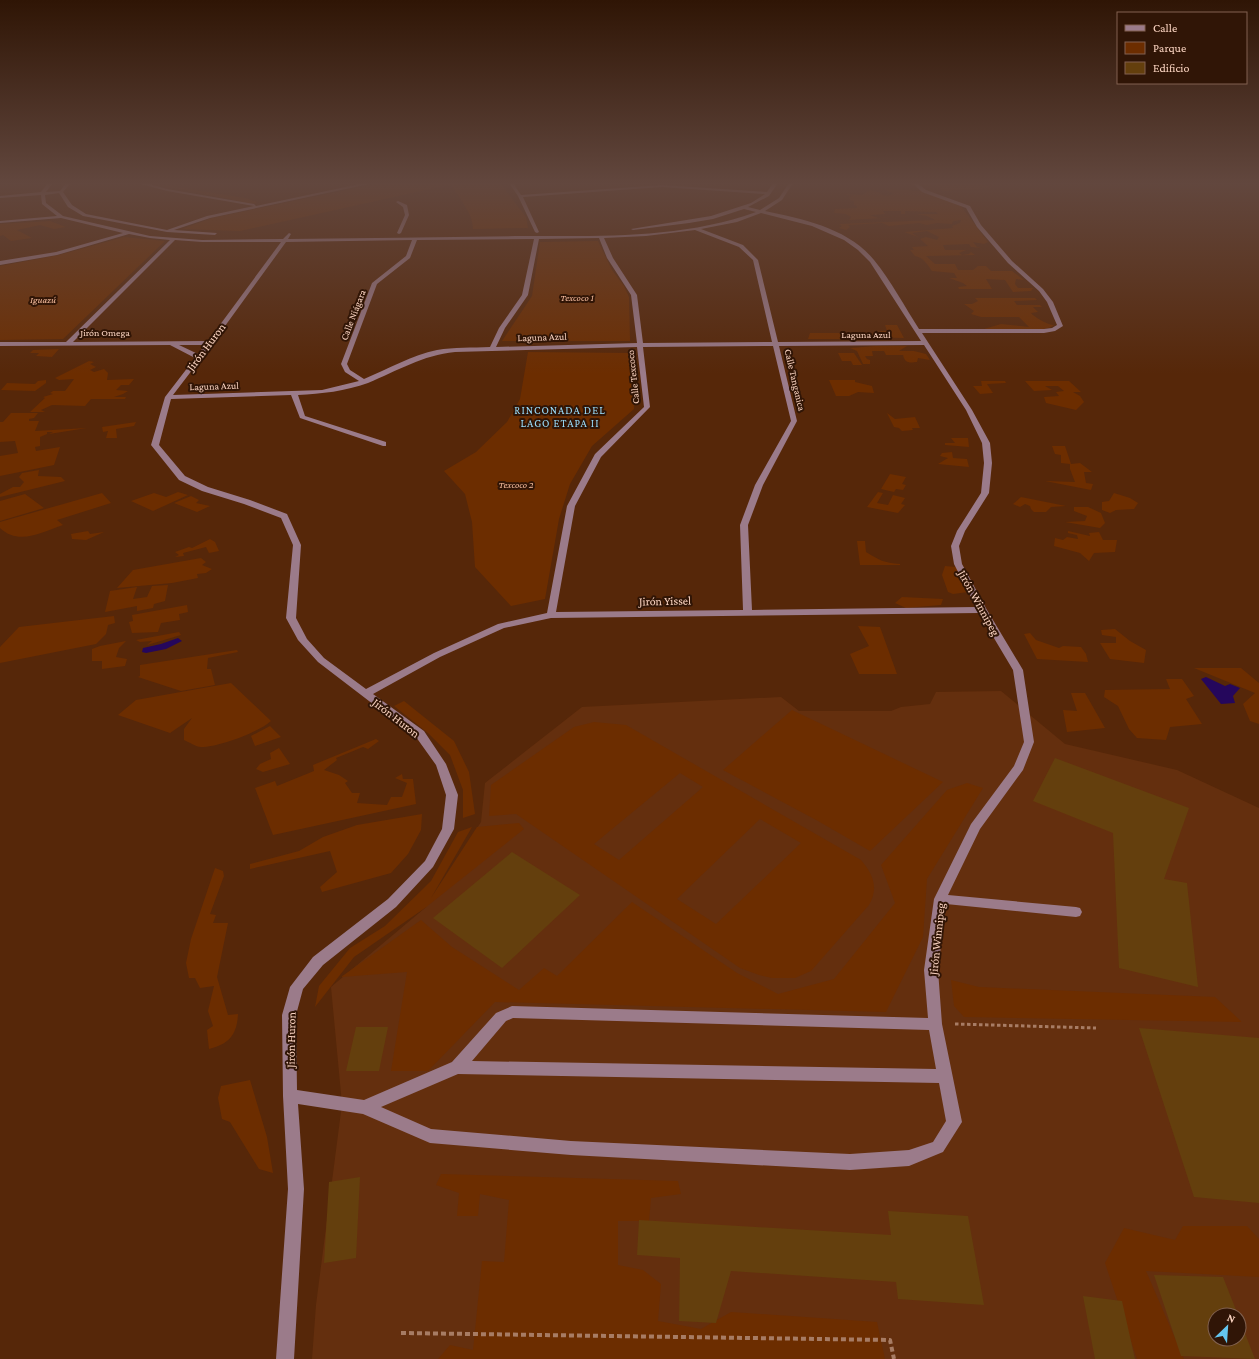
<svg xmlns="http://www.w3.org/2000/svg" width="1259" height="1359" viewBox="0 0 1259 1359" font-family="'Crimson Pro',serif">
<style>
.built{fill:#642f0e;fill-rule:evenodd}
.green{fill:#6c2d00;fill-rule:evenodd}
.water{fill:#25075c}
.building{fill:#643f0d}
.lines{fill:none;stroke-linecap:round;stroke-linejoin:round}
.path-far1{stroke:#a77c64;stroke-width:3;stroke-dasharray:3.5 2.5;stroke-linecap:butt}
.path{stroke:#a77c64;stroke-width:4;stroke-dasharray:5 3;stroke-linecap:butt}
.minor{fill:#9b7b8a;fill-rule:evenodd}
.labels{text-anchor:middle;dominant-baseline:central;stroke-width:4;stroke-linejoin:round;paint-order:stroke}
.far-park-label{font-size:10px;font-style:italic;fill:#f9bfa1;stroke:#301506}
.far-street-label{font-size:10px;fill:#fad3c0;stroke:#301506}
.far-neighbourhood-label{font-size:11px;letter-spacing:1px;fill:#9bdffe;stroke:#301506}
.street-label{font-size:12px;fill:#fad3c0;stroke:#301506}
</style>
<rect width="100%" height="100%" fill="#562709"/>
<path class="built" d="M1001,691L1065,744L1177,770L1259,808V1359H312L316,1305L342,1104L331,987L425,908L481,822L485,783L582,707L781,697L799,711H891L901,707L930,704L936,692ZM1215,1315H1239V1339H1215Z"/>
<path class="green" d="M150,183L245,198L257,202L253,204Z
M381,183H500L526,217L528,228L473,229C473,214 460,199 452,186L448,185L240,231L182,229L212,218Z
M919,183H982L992,188L943,191L934,184L924,186Z
M884,189L921,191L961,206L988,242L984,244L973,242L977,247L983,248L971,247L969,244L943,245L945,250H966L959,253L962,255L969,254L971,252L975,255L926,256L935,264H955L958,270H973L978,266H986L991,271H1012L1024,280L1016,279L1015,284L1018,288H1033L1031,291L1013,292L1005,280L986,279L992,289H959L958,287L967,286L963,283L949,278H957L954,273L932,271C928,265 923,257 915,256L910,250H914L912,247L928,246L920,239L926,237L937,240L939,237L927,231L912,233L918,237L904,232L953,228L952,226L960,223L961,220L953,221L952,224L937,223L927,225L919,223L889,226L882,223L848,225L850,227L846,230L839,228L842,226L839,224L935,220L927,216L916,214H938L936,212L905,211V214H901V211H883L885,214L870,215L878,218L916,216L849,220L851,217L846,214L834,213L835,209L857,208V206L854,205V201L850,200L849,197L852,196L844,194L862,195L870,190L882,193L880,194L887,196L894,194Z
M50,221L66,227L54,229L40,225L17,230L32,238L11,241L3,235L0,236V224Z
M124,237L165,241L63,339L0,340V266L59,255Z
M598,241L612,270L624,286L629,297L630,341H502L532,296L540,242Z
M975,298H1035L1037,300L1014,301L1017,305H1040L1042,307H1033L1038,312L1031,313C1034,317 1048,325 1054,325C1044,334 1000,329 984,329L1001,324L1029,327L1019,317H981L971,314L974,311L964,304H972L978,301Z
M885,325H897L904,338L865,337L861,334L881,335L880,331H887Z
M810,333H846L849,339H808Z
M875,346H907L899,351H914L926,354L930,360L918,358L917,362C909,363 905,363 903,355H886L884,351H872L873,356H865L867,359L870,360V364H863L857,351L850,348Z
M59,349L52,357L36,356L39,353H30L33,350Z
M528,352L632,353L634,409L592,446L570,484L559,519L545,599L511,606L475,567L472,522L465,494L444,471L476,452L507,422L520,399Z
M838,353H854L862,365H853L851,361H842Z
M89,361L94,362L90,364L96,367L90,370L94,372L104,369L108,373L107,380L134,379L129,385H121L116,390L128,391L123,394L114,397H126L125,399H91L85,406L52,405L41,410L45,412H30L45,398L43,397L53,394L50,393L53,391H65L74,379L59,380L55,378Z
M46,380V383L35,391L1,390L7,383L35,384L38,381Z
M829,380H855V382L872,386L874,393L858,392L849,396H836Z
M981,381H1005L1006,383L987,384L993,393L980,394L973,386H982Z
M1025,381H1069L1081,392H1073L1080,396L1084,402L1076,410L1046,403L1044,397L1059,396L1056,392L1064,391L1058,386H1045L1052,390L1034,391Z
M11,413H38L34,418L29,419V421H39L35,431L87,428L49,434L53,432H47V434L40,437V446L35,447L36,451L60,447L54,465L0,476V456L18,453L15,441L0,442V422H3Z
M887,413L895,419L915,417L920,428H912L913,430L902,431L899,428L894,427Z
M136,422L134,426L116,429L117,438H106L108,431L103,432L102,427Z
M951,438H968L969,447L945,445V443H955Z
M1052,446H1065L1071,464L1080,463L1092,472H1084L1086,483L1093,484L1091,490L1045,481L1075,482L1070,469V464L1061,463V455L1055,454Z
M952,452L953,458L967,459L969,467L938,464L948,458L940,456L942,453Z
M39,470L38,476L61,477L65,481L0,497V494L13,487H20L24,482L19,477L22,473Z
M890,474L906,477L902,484L906,485L903,490L896,489L894,492L881,489Z
M178,492L188,495L153,511L131,501L154,493L166,497Z
M878,492L883,493L877,503L888,505L893,495L905,498L901,504L905,505L898,513L867,507Z
M102,493L111,503L57,520L63,525C42,532 19,546 0,528V522Z
M1114,493L1130,498L1138,503L1134,509L1116,510L1110,513L1102,510V502L1109,501Z
M25,494L44,508L0,521V501Z
M191,496L199,500L196,503L210,506L197,512L174,503Z
M1021,497L1066,506L1051,507L1046,512H1034L1031,509L1030,506L1025,504L1020,507L1013,504Z
M1074,507H1088L1101,513L1105,523L1100,528L1065,522L1085,521L1087,516L1074,511Z
M88,531L90,534L104,532L86,540L72,539L71,534Z
M1068,531L1090,536L1089,533L1099,532L1103,540H1117L1115,552L1094,553L1089,561L1080,553L1054,546L1055,538L1063,540L1067,537L1078,539L1077,535L1068,533Z
M210,539L215,542L219,551L209,553L206,547L183,553L184,556L175,557L179,555L175,552L189,547L192,548Z
M857,541H865L866,552C879,560 884,563 900,564V565H860Z
M201,558L206,562L202,565L212,569L206,573L197,574L198,578L172,583L117,588L133,570Z
M945,566L956,567L968,592L953,594L948,592L942,575Z
M168,585L165,601L154,604L153,608L137,611V606L105,612L110,591L137,587L133,599L147,597L152,586Z
M902,597L943,599L941,605L906,608L895,603Z
M187,605L188,612L179,614L180,620L161,623L158,632L132,633L129,622L133,621L132,615Z
M114,616L115,623L108,625L106,634L96,644L0,663V647L19,627Z
M858,626L880,627L897,674H859L850,654L869,646Z
M1115,629L1130,641L1146,650L1144,663L1110,659L1100,643H1116V637L1102,635L1101,630Z
M179,632L181,635L147,645L152,641L140,642L136,640Z
M1030,633L1036,640L1059,648L1063,646L1081,647L1086,654L1088,662L1037,659L1024,634Z
M126,641L119,648L116,657L127,659L125,666L102,669V661H92V649L100,646Z
M237,650L238,652L208,658L207,669H211L215,685L181,691L138,677L140,676V665Z
M1194,668H1241L1259,683V724L1250,721L1243,704L1255,693Z
M1166,679H1182L1194,696L1186,699L1202,724L1170,727L1166,740L1137,738L1129,729L1118,706L1104,697L1105,690L1170,689Z
M231,683L271,721C259,732 219,747 201,747C196,747 189,742 184,740V729L192,718L170,733L118,715L136,700Z
M1071,693H1085L1105,728L1067,732L1063,710L1077,711Z
M404,701L454,741L469,772L475,814L463,818V790L450,755L429,734L394,706Z
M792,710L943,782L870,851L818,821L723,770Z
M594,722L626,725L861,860C873,874 879,888 869,905L811,971L795,978H772L759,975L740,968L516,814L489,816L491,785L574,727ZM680,773L703,787L619,860L594,844ZM760,819L801,843L716,924L677,899Z
M270,726L281,737L255,746L251,736Z
M376,739L379,741L368,749L363,747L336,758L337,760L324,770L339,775L348,781L345,783L352,793H360L357,803L387,805L391,797H402L407,783L395,778L402,774L403,779H413L416,804L273,835L255,788L275,781L277,786L314,771L313,765Z
M279,748L290,764L263,772L256,769L260,764L271,759L270,753Z
M967,783L983,788L927,879L923,937L886,1012L495,1002L428,1071H391L407,972L341,977L421,920L452,947L519,990L544,968L557,976L632,902L737,973L778,994L834,979L895,903L881,865L947,790Z
M422,814L421,830L408,854L391,873L322,892L320,887L337,872L330,851L250,869V864L299,851L323,837L357,825Z
M519,823L524,829L425,908L354,957L315,1007L319,986L350,948L385,926L431,881L458,832L472,827L431,898L477,827Z
M215,868L223,871L224,876L210,914L216,915L213,923H228L217,977L228,1015L238,1014C237,1035 229,1044 209,1049L207,1030L213,1026L208,1011L214,986L200,988L195,978H189L186,963L191,939Z
M951,980L979,987L1215,997L1242,1022L964,1017L954,1006Z
M250,1080L267,1137L273,1173L259,1169L230,1122L222,1119L218,1098L221,1086Z
M441,1174L678,1181L681,1194L651,1198L649,1221H618V1265L643,1270L661,1284L658,1321L701,1329L731,1312L877,1322L885,1359H438L450,1345L473,1350L482,1261L504,1262L509,1200L480,1194L478,1216H457L459,1193L436,1185Z
M1183,1226H1247L1259,1239V1277L1146,1271L1184,1359H1137L1105,1263L1124,1228L1175,1240Z"/>
<path class="water" d="M178,638L182,641L166,649L146,653L142,652L143,648L161,644Z
M1206,677L1225,686L1230,684L1240,688L1233,696L1235,703L1221,704L1201,679Z"/>
<path class="building" d="M1055,758L1189,808L1164,879L1187,883L1198,987L1119,968L1113,833L1033,801Z
M512,852L580,895L502,968L433,918Z
M356,1027H388L379,1071H346Z
M1139,1028L1259,1038V1203L1194,1197Z
M360,1177L356,1258L324,1263L329,1182Z
M888,1211L968,1216L984,1305L898,1299L896,1282L731,1271L716,1323L679,1321L680,1258L637,1255L639,1220L891,1235Z
M1154,1275L1223,1277L1238,1315H1215V1339H1239V1318L1255,1359L1181,1356Z
M1083,1296L1122,1301L1135,1359H1095Z"/>
<g class="lines">
<path class="path-far1" d="M955,1024L1096,1028"/>
<path class="path" d="M401,1333L890,1340L894,1359"/>
<path class="minor" d="M48,183H53L46,192L60,191L66,183H71L63,192L72,205L86,214L167,230L207,216L254,206L167,191L137,183H146L167,189L254,204L256,206L364,183H374L210,218L174,230L217,233L215,235L167,232L83,216L68,207L59,193L45,195L46,203L63,216L150,236L202,240L283,239L289,233L291,234L288,239C366,238 444,237 522,236C600,236 681,239 756,212L744,209L713,219L689,223L633,230L631,229L711,216L751,203L765,194L662,187L523,197L539,232L537,233L535,232L518,196L509,183H513L521,195L662,185L767,192L773,183H778L769,196L748,207L760,210L779,198L789,183H793L782,200L765,211C803,219 848,228 874,260C891,281 905,307 919,329H1044L1052,328L1057,325L1047,302L1039,291L1008,263L977,227L966,208L922,192L912,183H917L926,190L970,206L981,225L1012,261L1043,289L1053,302L1063,326L1055,331L1044,333H922L972,410L990,443L992,463L989,493L965,531L959,546L962,564L987,610L1023,670L1034,742L1023,770L980,829L948,895L1076,907L1080,908L1082,912L1080,916L1076,917L946,904L938,970L942,1024L962,1122L943,1152L909,1166L850,1170L571,1155L430,1143L363,1114L298,1104L304,1189L294,1359H276L288,1189L283,1096L282,1015L290,987L313,957L388,899L425,861L442,829L446,795L436,765L416,737L318,662L298,640L286,618L293,545L281,518L244,504L202,491L179,480L151,445L165,397L195,358L170,345L0,346V342H66L170,240L150,238L129,234L57,255L0,265V261L56,252L123,233L61,218L0,223V221L57,216L42,204L41,195L0,198V196L41,192ZM761,213L812,226L844,240L858,250L870,262L921,341L778,342L758,260L743,245L701,229L737,222ZM695,230L739,247L753,260L772,342L643,343L637,295L613,258L604,238L646,236ZM599,238L607,258L631,295L637,343L496,347L505,328L528,295L539,239ZM534,239L522,295L499,328L490,347C472,348 454,347 437,350C412,355 388,369 364,379L350,370L347,364L377,284L410,258L417,240ZM175,240L202,242H281L208,341L73,342ZM412,240L406,256L372,283L341,364L345,372L359,381L322,390L173,395L212,344L286,242ZM179,345H205L198,354ZM924,345L966,410L982,443L984,463L981,493L957,531L951,546L954,564L976,607L752,610L748,525L763,485L797,421L779,346ZM773,346L791,421L755,485L740,525L743,610L556,612L575,506L601,457L650,407L643,347ZM637,347L644,407L595,454L567,506L547,613L498,624L434,653L366,689L324,658L307,639L296,618L301,545L287,514L250,500L208,487L185,476L159,445L171,399L291,395L300,418L383,446H386V442L305,416L298,395C321,394 346,391 368,383C397,371 423,355 455,352ZM979,613L1013,670L1024,742L1014,766L971,824L934,899L924,970L928,1018L512,1006L496,1013L452,1062L364,1100L297,1090L296,1015L303,989L323,965L396,907L433,867L454,829L458,795L446,764L424,731L373,694L440,657L504,628L551,618ZM513,1018L929,1030L936,1069L472,1061L506,1021ZM458,1074L939,1083L946,1121L933,1142L909,1150L850,1154L571,1141L431,1129L381,1107Z
M398,201L407,205L409,215L401,233L399,234L397,233L405,215L403,207L396,202Z"/>
</g>
<linearGradient id="sky" x2="0" y2="1"><stop stop-color="#2f1505"/><stop offset="0.49" stop-color="#62473e"/><stop offset="1" stop-color="#62473e" stop-opacity="0"/></linearGradient>
<rect width="1259" height="374" fill="url(#sky)"/>
<g class="labels">
<g class="far-park-label">
<text x="577" y="297">Texcoco 1</text>
<text x="43" y="299">Iguazú</text>
<text x="516" y="484">Texcoco 2</text>
</g>
<g class="far-street-label">
<text transform="translate(353 315) rotate(-69)">Calle Niágara</text>
<text x="105" y="332">Jirón Omega</text>
<text x="866" y="334">Laguna Azul</text>
<text transform="translate(542 337) rotate(-2)">Laguna Azul</text>
<text transform="translate(633 377) rotate(-96)">Calle Texcoco</text>
<text transform="translate(795 380) rotate(77)">Calle Tanganica</text>
<text transform="translate(214 386) rotate(-2)">Laguna Azul</text>
</g>
<g class="far-neighbourhood-label">
<text x="560" y="410">RINCONADA DEL<tspan x="560" dy="13">LAGO ETAPA II</tspan></text>
</g>
<g class="street-label">
<text transform="translate(206 347) rotate(-53)">Jirón Huron</text>
<text transform="translate(665 601) rotate(-1)">Jirón Yissel</text>
<text transform="translate(979 603) rotate(61)">Jirón Winnipeg</text>
<text transform="translate(396 718) rotate(38)">Jirón Huron</text>
<text transform="translate(937 939) rotate(-84)">Jirón Winnipeg</text>
<text transform="translate(291 1040) rotate(-89)">Jirón Huron</text>
</g>
</g>
<rect x="1117" y="12" width="130" height="72" fill="#301506" stroke="#816150"/>
<rect x="1125" y="25" width="20" height="6" fill="#9b7b8a" stroke="#816150"/>
<text x="1153" y="32" font-size="12" fill="#fad3c0">Calle</text>
<rect x="1125" y="42" width="20" height="12" fill="#6c2d00" stroke="#816150"/>
<text x="1153" y="52" font-size="12" fill="#fad3c0">Parque</text>
<rect x="1125" y="62" width="20" height="12" fill="#643f0d" stroke="#816150"/>
<text x="1153" y="72" font-size="12" fill="#fad3c0">Edificio</text>
<g transform="translate(1227 1327) rotate(25)"><circle r="19" fill="#301506" stroke="#816150"/>
<path d="M0-3L7 15L0 10L-7 15Z" fill="#64c5ee"/>
<text y="-6" font-size="11" font-weight="bold" text-anchor="middle" fill="#fad3c0">N</text>
</g>
</svg>
